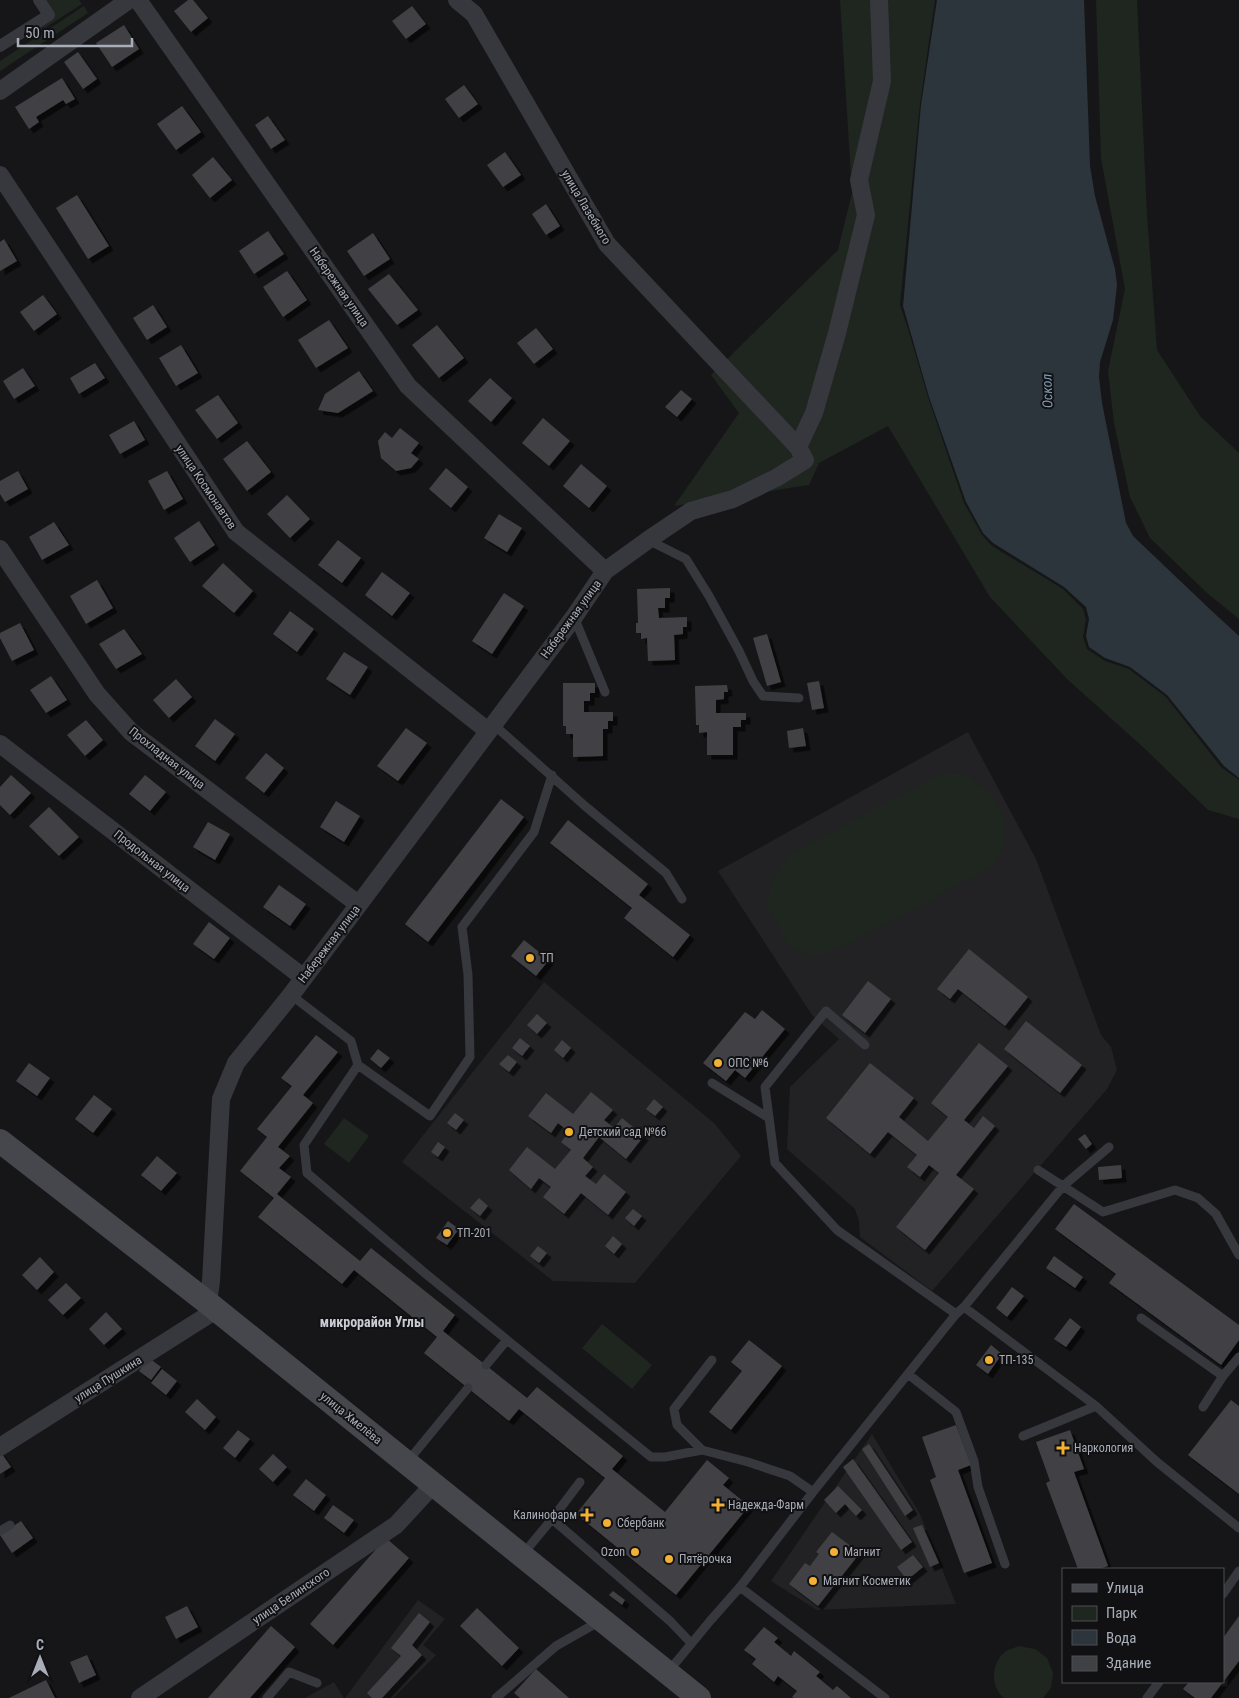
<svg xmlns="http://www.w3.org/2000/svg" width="1239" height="1698" viewBox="0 0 1239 1698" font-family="'Roboto Condensed',sans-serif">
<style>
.built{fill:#222225}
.green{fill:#1e261f}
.water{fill:#2c353c}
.building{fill:#404145;filter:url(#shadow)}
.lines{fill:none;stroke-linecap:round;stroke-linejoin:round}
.service{stroke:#37383d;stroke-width:9}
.pedestrian{stroke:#37383d;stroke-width:12}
.minor{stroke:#37383d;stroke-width:18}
.secondary{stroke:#45474d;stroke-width:24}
.poi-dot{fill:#f2b134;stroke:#111113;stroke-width:2}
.labels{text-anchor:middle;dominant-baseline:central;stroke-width:4;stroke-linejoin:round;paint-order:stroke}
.street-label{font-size:12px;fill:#a8adb8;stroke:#111113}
.poi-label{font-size:12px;fill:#a8adb8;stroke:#111113;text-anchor:start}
.water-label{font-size:14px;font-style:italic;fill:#7f9bb3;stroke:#111113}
.neighbourhood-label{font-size:14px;font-weight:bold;fill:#c9ccd4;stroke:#111113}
</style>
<defs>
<filter id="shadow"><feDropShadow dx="4.5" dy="4.5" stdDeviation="0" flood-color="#0009"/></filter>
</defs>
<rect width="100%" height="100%" fill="#161618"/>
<path class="built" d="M968,732L1036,859L1101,1035L1111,1047L1117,1070L1107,1089L932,1291L860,1237L859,1221L855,1209L787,1149L790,1087L839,1039L812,1015L718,871Z
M544,982L714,1123L741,1156L635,1283L553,1281L402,1162Z
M872,1434L920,1514L956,1604L817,1610L771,1581Z
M418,1600L445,1619L423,1645L436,1655L393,1698H345Z
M334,1682L344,1698H305Z"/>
<path class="green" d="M43,0H79L82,4L26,40L23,34L52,15Z
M840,0H935L920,104L900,305L908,329L928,397L964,503L982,535L992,546L1063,589L1083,609L1086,619L1083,637L1087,649L1105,661L1129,669L1166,697L1222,768L1239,780V819L1208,810L1143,747L1067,679L990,597L888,426L819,463L809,485L674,506L739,413L711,375L838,250L852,193Z
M1096,0H1137L1147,215L1157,350L1200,416L1239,453V619L1207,593L1150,538L1130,497L1114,423L1108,371L1125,289L1101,158Z
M84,6L88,13L0,71V61Z
M942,773L965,774L990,793L1004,816L1005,845L992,867L843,947L814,957L789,946L767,905L771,881L787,856Z
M344,1118L369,1136L349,1163L324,1144Z
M602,1324L652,1365L632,1389L582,1348Z
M1019,1646L1035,1649L1047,1658L1053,1673L1051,1688L1043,1698H1004C990,1687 991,1663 1005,1652C1008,1649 1015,1648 1019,1646Z"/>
<path class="water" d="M937,0H1084L1090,166L1095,196L1115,269L1117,285L1113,320L1100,362L1099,377L1102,403L1126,523L1133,536L1215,614L1239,636V778L1224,766L1167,695L1130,667L1105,658L1089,647L1086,636L1089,619L1086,607L1064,587L993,543L983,533L966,502L929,397L903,306L921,105Z"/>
<path class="building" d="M188,0H193L208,18L191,32L174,11Z
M412,6L426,24L406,39L392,21Z
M124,25L139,49L112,67L96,43Z
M78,52L97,79L83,89L64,62Z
M62,78L75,99L66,104L63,100L36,117L39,122L29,129L15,107Z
M464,85L478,104L459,118L445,99Z
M182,106L201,132L176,150L157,124Z
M268,116L285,140L271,149L255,125Z
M505,152L521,175L503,187L487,165Z
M213,157L232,180L210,198L192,175Z
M77,195L109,246L88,259L56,208Z
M546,204L560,226L546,235L532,214Z
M268,231L284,254L254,274L239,251Z
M373,233L390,259L364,276L347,251Z
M4,239L17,261L0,271V242Z
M287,271L307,300L283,317L263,287Z
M389,274L418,310L397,325L368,289Z
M43,295L57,314L34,331L20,312Z
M153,305L167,327L147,340L133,318Z
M329,320L348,348L316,368L298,340Z
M437,325L464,358L439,378L412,345Z
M536,328L553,349L534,364L517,343Z
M181,345L198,373L176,386L159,358Z
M95,363L105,378L79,394L70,378Z
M23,368L35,386L14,399L3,381Z
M359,371L373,391L338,413L318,410L325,394Z
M490,378L512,398L491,422L468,401Z
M681,390L692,399L677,417L665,407Z
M218,395L238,423L217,439L195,410Z
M543,418L570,441L549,466L522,443Z
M134,421L145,440L120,454L109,435Z
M400,428L419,443L411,453L419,459L411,468L396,471L381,458L378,441L385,432L392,438Z
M247,441L271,472L247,491L223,459Z
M581,464L607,486L589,508L563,486Z
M446,468L468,487L451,508L429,489Z
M18,471L28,489L5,502L0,494V481Z
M167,471L183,499L164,510L148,481Z
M287,495L310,519L290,538L267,514Z
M499,514L522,528L507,552L484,538Z
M199,521L215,545L190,562L174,538Z
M54,522L69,545L42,560L29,537Z
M338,540L361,558L342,583L318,565Z
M223,563L253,591L234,613L202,586Z
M382,572L410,593L392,616L365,595Z
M97,580L113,608L86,624L70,596Z
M670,588V598H665V608H658L659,618L687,617V627H683V634L674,635L675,660L648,661L647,638L641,639V633H636V623H638L637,589Z
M504,593L524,606L492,654L472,641Z
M290,611L314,629L297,652L273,634Z
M20,623L34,650L12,661L0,638V633Z
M124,629L142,654L116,669L99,644Z
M767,634L781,682L767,686L753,638Z
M344,652L368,667L350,695L326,679Z
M51,676L67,700L46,713L30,690Z
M176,679L192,697L169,718L153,700Z
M819,681L824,708L812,710L807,683Z
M563,683H595V693H590V701H584V712H613V721H608V729H603V756L573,757V734H566V726H563Z
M727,685L728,692H724V699L716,700V713H746V720H741V727H733V755H707V732L699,733V725H696L695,686Z
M215,719L235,734L215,761L195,746Z
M86,720L103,740L85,756L67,735Z
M406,728L427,743L398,781L377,766Z
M803,728L806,746L789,748L787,731Z
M266,753L284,768L264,793L245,778Z
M11,775L31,793L10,815L0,805V787Z
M145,775L166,792L150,811L129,794Z
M501,799L524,817L428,942L405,924Z
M336,801L360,816L344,842L320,827Z
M49,807L79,837L59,856L29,826Z
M568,820L648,884L639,895L690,935L673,957L624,918L632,908L550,843Z
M208,822L230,834L215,860L193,847Z
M279,885L306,904L290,926L263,907Z
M209,922L230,938L214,959L193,944Z
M524,940L549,960L536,976L511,956Z
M969,949L1028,997L1005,1026L958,989L950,999L937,989Z
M868,981L891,999L865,1033L842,1015Z
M762,1010L785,1029L745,1078L735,1070L726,1081L703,1063L745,1012L755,1019Z
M537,1014L547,1023L537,1034L527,1025Z
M1026,1021L1082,1065L1060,1093L1004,1049Z
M316,1035L338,1052L303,1095L313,1103L278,1147L290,1156L279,1168L291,1177L277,1194L360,1261L371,1248L455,1315L443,1331L527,1398L537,1387L623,1456L612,1469L665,1512L707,1460L729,1478L723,1485L749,1506L676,1595L576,1514L605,1478L519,1409L509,1421L424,1353L437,1337L354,1270L342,1284L258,1217L274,1198L240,1171L267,1137L257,1129L292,1086L281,1078Z
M520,1038L530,1046L522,1056L512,1048Z
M562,1040L571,1048L563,1058L554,1050Z
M979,1043L1008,1066L964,1120L974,1128L983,1116L995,1126L956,1175L974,1189L925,1250L896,1227L939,1173L929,1165L920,1177L907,1167L917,1155L888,1132L870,1154L826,1118L870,1063L914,1098L899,1117L928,1141L948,1117L931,1103Z
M378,1049L390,1058L381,1068L370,1059Z
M508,1055L517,1062L509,1072L499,1064Z
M29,1063L50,1078L37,1096L16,1081Z
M591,1092L613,1110L604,1120L614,1128L622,1118L644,1136L626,1159L599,1137L583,1158L593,1167L585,1176L596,1184L604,1174L626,1192L608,1215L581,1193L564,1214L543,1197L551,1187L539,1178L531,1189L509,1170L527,1147L555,1169L571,1150L561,1142L569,1132L558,1123L551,1133L528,1116L546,1093L573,1114Z
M94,1095L112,1109L93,1133L75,1119Z
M654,1099L663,1107L655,1116L646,1109Z
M455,1113L464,1120L456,1130L447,1123Z
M1085,1134L1092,1144L1086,1149L1078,1139Z
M438,1142L445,1147L438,1157L431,1152Z
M157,1156L177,1173L161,1191L141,1175Z
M1121,1165L1122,1178L1099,1180L1098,1167Z
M479,1198L488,1206L480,1216L470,1208Z
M1074,1204L1239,1325V1340L1221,1365L1109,1283L1116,1274L1055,1229Z
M633,1209L642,1216L634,1226L625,1218Z
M448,1221L459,1229L447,1245L436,1238Z
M613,1236L622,1244L614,1254L605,1246Z
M538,1246L547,1253L539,1263L530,1256Z
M1054,1256L1083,1277L1075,1288L1046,1268Z
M40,1257L54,1272L37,1290L22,1275Z
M66,1283L81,1298L63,1315L48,1300Z
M1012,1287L1024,1296L1007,1317L996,1308Z
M106,1312L122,1329L104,1345L89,1329Z
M1070,1318L1081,1327L1066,1347L1054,1339Z
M749,1340L782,1366L731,1430L709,1412L742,1371L731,1362Z
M991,1345L1002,1354L988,1374L976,1365Z
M149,1358L161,1367L151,1380L139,1371Z
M162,1369L177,1381L166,1395L151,1383Z
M197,1399L216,1417L205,1430L185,1412Z
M1231,1400L1239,1406V1494L1188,1455Z
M956,1425L971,1465L958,1470L992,1563L964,1573L930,1480L936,1477L922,1437Z
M238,1430L250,1439L235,1458L223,1448Z
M1070,1430L1084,1469L1074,1472L1108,1566L1098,1569H1078L1046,1483L1050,1481L1036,1442Z
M869,1444L913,1510L905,1516L862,1449Z
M0,1451L11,1467L0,1474Z
M273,1454L287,1467L273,1482L259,1469Z
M853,1459L912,1542L901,1550L843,1467Z
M306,1479L326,1495L314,1511L293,1495Z
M838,1486L862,1510L856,1516L845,1504L836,1513L824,1500Z
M333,1505L354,1520L344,1533L324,1518Z
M21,1521L33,1538L12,1553L0,1535Z
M922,1525L939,1563L930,1567L913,1528Z
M832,1532L860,1553L818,1606L789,1584L805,1563L810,1566L819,1554L816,1552Z
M386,1538L409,1558L333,1645L310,1624Z
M913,1555L923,1567L907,1580L897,1567Z
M613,1591L625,1600L622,1605L609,1595Z
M187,1606L198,1627L176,1639L165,1617Z
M477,1608L519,1648L502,1666L460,1626Z
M419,1613L430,1622L412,1645L422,1655L382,1698H372L367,1693L401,1656L391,1648Z
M1239,1616V1661L1211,1698H1195L1183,1689L1189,1682H1223V1638Z
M271,1626L295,1647L250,1698H208Z
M764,1627L778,1638L774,1642L791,1656L794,1651L820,1672L816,1676L833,1690L837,1686L851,1698H794L792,1697L797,1691L778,1676L774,1682L752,1664L756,1659L744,1650Z
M87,1655L96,1675L79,1683L70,1662Z
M536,1669L569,1698H520L514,1693Z
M46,1680L55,1698H9Z"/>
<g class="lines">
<path class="service" d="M648,540L686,559L709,596L739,651L753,681L763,696L799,698
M574,617L605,692
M493,724L585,806L666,873L682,899
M552,775L534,832L462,927L468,975L470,1057L430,1116L358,1065L304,1145L307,1173L426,1274L651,1457H665L702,1450L748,1462L790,1476L813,1492
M291,995L351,1041L358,1065
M865,1045L826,1011L765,1087L775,1163L837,1230L956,1314
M712,1083L769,1118
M1038,1170L1103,1212L1175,1190L1198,1198L1216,1214L1239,1255
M964,1307L1096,1406L1157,1462L1239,1528
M1141,1318L1223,1376
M486,1365L507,1340
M908,1374L956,1412L974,1461L978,1487L1005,1564
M1203,1407L1223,1376L1239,1357
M1023,1436L1096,1406
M702,1450L677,1425L674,1409L712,1360
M408,1461L468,1388
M552,1519L580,1482
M0,1531L10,1525
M523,1554L552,1519L670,1621L691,1643
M740,1587L885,1698
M1223,1594L1239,1571
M668,1672L710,1621L740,1587L813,1492L956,1314L964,1307L1063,1186L1109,1147
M267,1698L289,1672L317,1683
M496,1698L556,1646L600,1621
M1147,1698L1159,1682"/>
<path class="pedestrian" d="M0,46L49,15L39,0"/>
<path class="minor" d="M138,0L408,386L605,571
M0,91L129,0
M0,175L236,532L488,731
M798,447L814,413L837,333L866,215L859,180L882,81L879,0
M0,549L97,694L131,732L358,904
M0,744L304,978
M208,1303L211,1281L221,1099L236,1063L291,995L574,617L605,571L648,540L691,511L733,499L776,478L805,460L798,447L607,244L474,14L457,0
M0,1447L216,1310
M140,1698L396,1525L433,1485"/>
<path class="secondary" d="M0,1141L208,1303L699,1698"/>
</g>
<g class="poi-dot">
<circle cx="530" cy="958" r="5"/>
<circle cx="718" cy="1063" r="5"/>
<circle cx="569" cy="1132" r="5"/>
<circle cx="447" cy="1233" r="5"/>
<circle cx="989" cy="1360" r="5"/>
<path d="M1060.5 1440.5h5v5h5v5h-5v5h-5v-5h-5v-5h5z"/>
<path d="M715.5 1497.5h5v5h5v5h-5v5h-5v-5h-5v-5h5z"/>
<path d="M584.5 1507.5h5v5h5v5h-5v5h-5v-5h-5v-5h5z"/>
<circle cx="607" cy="1523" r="5"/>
<circle cx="635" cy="1552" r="5"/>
<circle cx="834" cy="1552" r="5"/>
<circle cx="669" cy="1559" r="5"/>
<circle cx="813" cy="1581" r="5"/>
</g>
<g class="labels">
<g class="street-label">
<text transform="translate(586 207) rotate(59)">улица Лазебного</text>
<text transform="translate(339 287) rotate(55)">Набережная улица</text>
<text transform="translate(206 487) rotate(56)">улица Космонавтов</text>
<text transform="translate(571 619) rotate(-54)">Набережная улица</text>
<text transform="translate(167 758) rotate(38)">Прохладная улица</text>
<text transform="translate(152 861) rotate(38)">Продольная улица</text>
<text transform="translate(329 944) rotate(-53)">Набережная улица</text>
<text transform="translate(108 1379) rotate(-32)">улица Пушкина</text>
<text transform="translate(351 1418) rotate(39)">улица Хмелёва</text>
<text transform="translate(291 1596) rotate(-34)">улица Белинского</text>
</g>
<g class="poi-label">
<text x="540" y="958">ТП</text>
<text x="728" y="1063">ОПС №6</text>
<text x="579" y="1132">Детский сад №66</text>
<text x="457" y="1233">ТП-201</text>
<text x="999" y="1360">ТП-135</text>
<text x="1074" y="1448">Наркология</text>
<text x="728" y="1505">Надежда-Фарм</text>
<text x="577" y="1515" text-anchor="end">Калинофарм</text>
<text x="617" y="1523">Сбербанк</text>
<text x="625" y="1552" text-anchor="end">Ozon</text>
<text x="844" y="1552">Магнит</text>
<text x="679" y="1559">Пятёрочка</text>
<text x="823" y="1581">Магнит Косметик</text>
</g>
<g class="water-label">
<text transform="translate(1047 391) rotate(-92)">Оскол</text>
</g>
<g class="neighbourhood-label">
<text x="372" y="1322">микрорайон Углы</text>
</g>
</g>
<rect x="1062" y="1568" width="162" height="115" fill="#111113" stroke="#4d4f55"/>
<rect x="1072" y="1584" width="25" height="8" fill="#45474d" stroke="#4d4f55"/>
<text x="1106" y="1593" font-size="15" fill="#a8adb8">Улица</text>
<rect x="1072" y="1606" width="25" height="15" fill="#1e261f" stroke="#4d4f55"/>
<text x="1106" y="1618" font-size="15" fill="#a8adb8">Парк</text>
<rect x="1072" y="1630" width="25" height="15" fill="#2c353c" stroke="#4d4f55"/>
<text x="1106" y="1643" font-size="15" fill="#a8adb8">Вода</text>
<rect x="1072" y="1656" width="25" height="15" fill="#404145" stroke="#4d4f55"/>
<text x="1106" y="1668" font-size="15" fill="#a8adb8">Здание</text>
<g transform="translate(40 1658)" stroke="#111113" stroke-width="4" paint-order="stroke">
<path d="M0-4L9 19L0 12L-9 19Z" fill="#a8adb8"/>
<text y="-8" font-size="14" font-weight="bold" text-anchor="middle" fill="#a8adb8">С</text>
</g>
<path d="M18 38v8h114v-8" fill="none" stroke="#a8adb8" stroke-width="2.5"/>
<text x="25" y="38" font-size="15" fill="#a8adb8" stroke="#111113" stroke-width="4" paint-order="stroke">50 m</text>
</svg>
